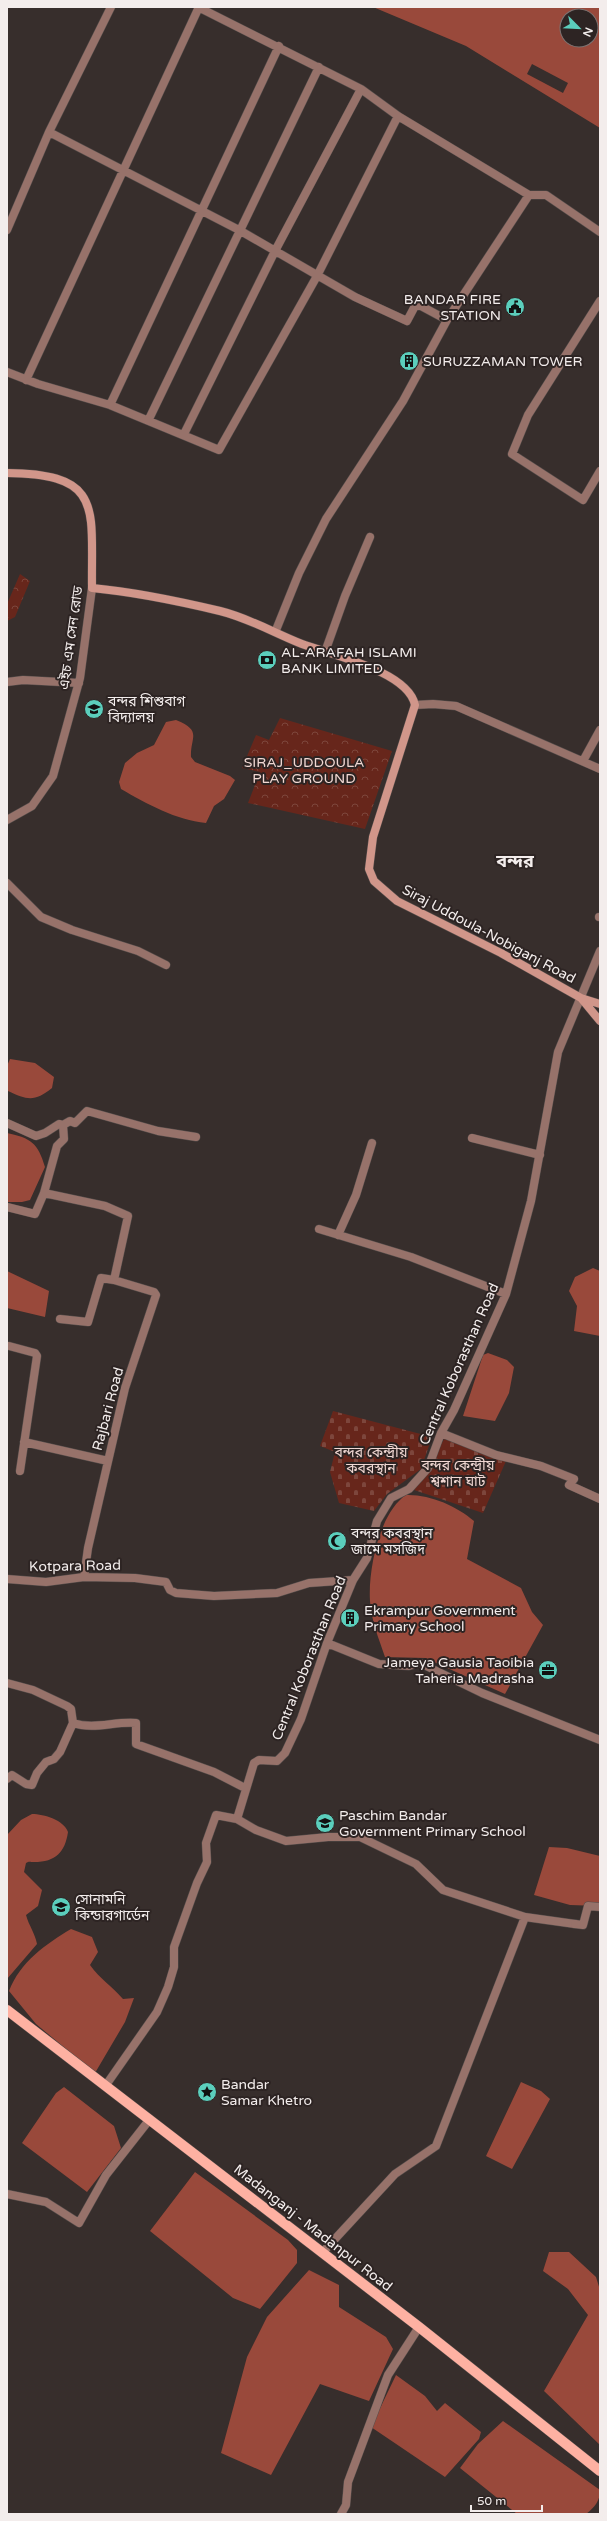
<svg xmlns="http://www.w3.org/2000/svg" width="607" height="2521" viewBox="0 0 607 2521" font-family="'Varela Round','Noto Sans Bengali',sans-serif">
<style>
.cemetery{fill:url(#cemetery-stones)}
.park{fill:url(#park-crowns)}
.water{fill:#99493b;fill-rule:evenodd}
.pier{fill:#372e2c}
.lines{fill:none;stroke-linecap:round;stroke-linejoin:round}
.minor-casing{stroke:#554d4b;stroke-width:9}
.tertiary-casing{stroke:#554d4b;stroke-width:9}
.secondary-casing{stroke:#554d4b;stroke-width:9}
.primary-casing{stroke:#554d4b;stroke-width:11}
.minor{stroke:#97726a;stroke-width:8}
.tertiary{stroke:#97726a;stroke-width:8}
.secondary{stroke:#d1968a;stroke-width:8}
.primary{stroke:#feb1a2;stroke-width:10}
.labels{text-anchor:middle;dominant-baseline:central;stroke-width:4;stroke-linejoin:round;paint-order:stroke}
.poi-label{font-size:14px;fill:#f3edec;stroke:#2d2423;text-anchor:start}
.street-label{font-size:14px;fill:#f3edec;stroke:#2d2423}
.park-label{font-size:14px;fill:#f1d8d3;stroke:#2d2423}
.district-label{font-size:18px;font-weight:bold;fill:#f3edec;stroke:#2d2423}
</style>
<defs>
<pattern id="cemetery-stones" width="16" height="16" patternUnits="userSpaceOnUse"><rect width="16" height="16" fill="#67261b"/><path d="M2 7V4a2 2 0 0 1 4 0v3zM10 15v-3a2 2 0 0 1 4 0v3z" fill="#7d463c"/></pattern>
<pattern id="park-crowns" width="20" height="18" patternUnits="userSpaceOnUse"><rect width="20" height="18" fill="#67261b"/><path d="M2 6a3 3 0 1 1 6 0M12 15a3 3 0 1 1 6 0" fill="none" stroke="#7d463c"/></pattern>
</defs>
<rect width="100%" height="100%" fill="#372e2c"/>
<path class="cemetery" d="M333,1411L432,1437L421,1469L387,1494L374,1511L339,1503L330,1472L335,1452L320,1446Z
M446,1436L506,1461L483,1513L414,1490Z"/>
<path class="park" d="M20,574L30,581L15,617L7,621V604Z
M280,718L392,751L365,829L248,803L260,772L242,768L256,735L269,740Z"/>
<path class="water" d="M373,7H600V128L466,46ZM567,16H591V40H567Z
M176,720C203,731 190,737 191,757L195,762L230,776L235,780L224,799L214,806L206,823C176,820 147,804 121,789L119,782L125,763L137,753L154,745L166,722Z
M10,1059L35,1063L54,1077L52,1088C35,1102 27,1100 8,1091L7,1066Z
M7,1133C31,1138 38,1143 45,1167L30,1200L22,1202H7Z
M593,1268L600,1271V1336L574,1331L577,1306L569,1291L575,1277Z
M7,1271L49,1291L45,1317L7,1308Z
M488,1353L507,1360L514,1367L509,1393L495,1421L463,1416L483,1355Z
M406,1495C429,1494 457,1506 474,1521L467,1559L521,1588L532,1612L543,1625L505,1694L425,1658L385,1657C379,1639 371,1620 370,1601C368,1571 379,1513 406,1495Z
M32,1814C44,1814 64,1820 68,1832C65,1852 56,1862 34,1862C30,1862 29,1861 26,1863L24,1872L42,1890L38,1906L26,1915C29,1926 35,1933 37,1944L7,1979V1835L21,1820Z
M549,1847L567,1848L600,1856V1906L570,1905L534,1895Z
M71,1929L92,1937L98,1952L90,1965C100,1979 112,1986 123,1999L134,1998L125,2022L95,2073L36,2024L9,1991C20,1962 46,1944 71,1929Z
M521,2082L541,2091L550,2099L512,2169L486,2156Z
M64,2087L114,2126L121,2148L87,2192L22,2143L56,2093Z
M195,2172L288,2240L297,2250V2263L260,2309L233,2298L150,2231Z
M549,2252H569L596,2277L600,2290V2445L544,2391L588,2315L568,2289L543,2271Z
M309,2270L339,2285V2307L386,2337L393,2349L369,2401L320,2384L271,2475L221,2453L247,2357L267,2317Z
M396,2375L425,2396L437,2411L445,2403L481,2432L479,2439L445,2477L371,2427Z
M503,2421L600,2490C600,2501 595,2507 586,2514H517L460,2468L478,2444Z"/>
<path class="pier" d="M532,64L568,83L563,93L527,74Z"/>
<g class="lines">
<g class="minor-casing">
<path id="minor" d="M198,7L361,89L398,116L529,195
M49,132L239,230L355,297L407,321L415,306H421L447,320
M7,230L49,132L111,7
M600,301L528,415L512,454L583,500L600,471
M7,372L38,384L110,405L219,450L317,276L398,116
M26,380L199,7
M110,405L279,46
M149,419L319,67
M184,434L275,251L361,89
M276,630L299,573L326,519L403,401L447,320L529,195H546L600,232
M325,652L345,596L370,537
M7,682L23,680L79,683
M415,705L433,704L456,706L600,769
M583,761L600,730
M7,820L32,806L53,776L80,678L92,588
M7,883L41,917L72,930L138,951L166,965
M599,917H600
M7,1123L36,1136L45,1133L59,1124L63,1125L64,1139L57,1146L44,1193L105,1206L128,1216L114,1280L101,1278L88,1322L60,1319
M63,1125L70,1121L75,1123L87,1111L158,1131L196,1137
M472,1138L540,1155
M7,1207L35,1214L44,1193
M319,1229L411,1257L506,1294
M338,1235L356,1195L372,1143
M9,1346L35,1353L37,1356L20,1471
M441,1433L496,1455L541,1466L574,1479L569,1485L600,1499
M24,1442L108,1461
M84,1577L88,1548L125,1388L156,1295L154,1292L114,1280
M7,1579L46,1582L84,1577L135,1578L166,1582L170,1590L176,1593L214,1596L277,1593L309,1583L353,1580
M327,1643L379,1664L409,1666L420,1663L482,1693L600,1740
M7,1683L33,1690L67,1706L71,1709L73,1723
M7,1779L12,1775L26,1784L32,1785L37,1773L46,1762L54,1759L60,1752L73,1723C94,1730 115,1721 136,1723V1744L214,1772L245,1788
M237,1819L256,1830L286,1841L328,1837H360L416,1864L443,1890L525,1917L575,1924
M106,2085L157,2012L168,1987L174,1967V1947L197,1883L207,1862L206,1843L216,1815L237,1819L254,1763L259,1760L277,1761L285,1753L301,1719L327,1643L353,1580L367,1558L377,1521L391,1498L409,1489L428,1468L441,1433L454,1410L506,1294L531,1201L558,1052L600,951
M7,2194L46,2202L79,2223L106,2175L150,2119
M322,2253L395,2174L436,2146L525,1917
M341,2514L346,2505L348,2482L388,2375L419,2327"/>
</g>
<g class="tertiary-casing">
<path id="tertiary" d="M575,1924L583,1925L588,1906L600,1907"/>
</g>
<g class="secondary-casing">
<path id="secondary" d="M7,473C104,474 91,508 92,588C135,592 178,601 220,611C249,618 274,633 302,644C331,655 408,671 415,705L373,837L369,869L374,881L397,901L501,953L581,998L600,1004
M581,998L600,1021"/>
</g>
<g class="primary-casing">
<path id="primary" d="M7,2010L419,2327L600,2471"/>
</g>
<use href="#minor" class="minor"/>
<use href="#tertiary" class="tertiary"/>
<use href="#secondary" class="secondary"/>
<use href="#primary" class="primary"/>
</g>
<defs>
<g id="civic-disc" transform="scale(1)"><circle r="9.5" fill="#5bcebc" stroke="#2d2423"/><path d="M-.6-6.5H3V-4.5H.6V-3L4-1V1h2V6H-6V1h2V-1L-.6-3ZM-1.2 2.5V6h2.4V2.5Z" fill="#111"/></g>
<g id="building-disc" transform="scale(1)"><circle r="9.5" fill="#5bcebc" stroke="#2d2423"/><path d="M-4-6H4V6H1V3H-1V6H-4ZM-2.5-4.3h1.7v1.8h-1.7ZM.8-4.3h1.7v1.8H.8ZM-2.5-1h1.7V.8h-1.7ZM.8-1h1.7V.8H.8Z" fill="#111"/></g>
<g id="bank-disc" transform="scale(1)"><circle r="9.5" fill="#5bcebc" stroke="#2d2423"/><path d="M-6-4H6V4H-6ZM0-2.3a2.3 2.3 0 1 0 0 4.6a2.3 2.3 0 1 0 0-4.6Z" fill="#111"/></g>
<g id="school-disc" transform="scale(1)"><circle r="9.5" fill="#5bcebc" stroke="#2d2423"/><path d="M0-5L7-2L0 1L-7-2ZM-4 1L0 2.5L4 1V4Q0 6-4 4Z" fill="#111"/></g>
<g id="mosque-disc" transform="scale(1)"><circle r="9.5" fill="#5bcebc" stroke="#2d2423"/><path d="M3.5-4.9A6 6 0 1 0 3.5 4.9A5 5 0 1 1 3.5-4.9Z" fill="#111"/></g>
<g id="office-disc" transform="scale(1)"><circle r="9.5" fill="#5bcebc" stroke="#2d2423"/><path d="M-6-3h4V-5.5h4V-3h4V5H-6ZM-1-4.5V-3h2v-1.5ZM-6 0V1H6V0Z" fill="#111"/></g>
<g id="sight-disc" transform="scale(1)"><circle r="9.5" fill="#5bcebc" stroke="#2d2423"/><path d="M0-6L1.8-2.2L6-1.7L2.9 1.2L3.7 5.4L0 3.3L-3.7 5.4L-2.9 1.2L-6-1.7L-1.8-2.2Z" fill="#111"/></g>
</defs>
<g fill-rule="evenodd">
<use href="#civic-disc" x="515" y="307"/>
<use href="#building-disc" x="409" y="361"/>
<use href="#bank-disc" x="267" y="660"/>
<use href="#school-disc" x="94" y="709"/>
<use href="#mosque-disc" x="337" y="1541"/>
<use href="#building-disc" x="350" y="1618"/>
<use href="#office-disc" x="548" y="1670"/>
<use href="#school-disc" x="325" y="1823"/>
<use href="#school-disc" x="61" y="1907"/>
<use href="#sight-disc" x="207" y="2092"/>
</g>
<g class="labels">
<g class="poi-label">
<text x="501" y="299" text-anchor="end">BANDAR FIRE<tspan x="501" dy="16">STATION</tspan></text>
<text x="423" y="361">SURUZZAMAN TOWER</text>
<text x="281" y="652">AL-ARAFAH ISLAMI<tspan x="281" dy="16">BANK LIMITED</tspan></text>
<text x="108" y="701">বন্দর শিশুবাগ<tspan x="108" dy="16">বিদ্যালয়</tspan></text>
<text x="351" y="1533">বন্দর কবরস্থান<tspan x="351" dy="16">জামে মসজিদ</tspan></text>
<text x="364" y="1610">Ekrampur Government<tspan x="364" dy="16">Primary School</tspan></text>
<text x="534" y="1662" text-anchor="end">Jameya Gausia Taoibia<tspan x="534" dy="16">Taheria Madrasha</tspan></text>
<text x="339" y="1815">Paschim Bandar<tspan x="339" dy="16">Government Primary School</tspan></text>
<text x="75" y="1899">সোনামনি<tspan x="75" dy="16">কিন্ডারগার্ডেন</tspan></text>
<text x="221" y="2084">Bandar<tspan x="221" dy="16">Samar Khetro</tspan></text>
</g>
<g class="street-label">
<text transform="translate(71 638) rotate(-82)">এইচ এম সেন রোড</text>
<text transform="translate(489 934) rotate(28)">Siraj Uddoula-Nobiganj Road</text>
<text transform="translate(459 1364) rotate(-66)">Central Koborasthan Road</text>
<text transform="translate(108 1409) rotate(-75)">Rajbari Road</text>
<text transform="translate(75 1566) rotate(-1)">Kotpara Road</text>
<text transform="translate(309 1658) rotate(-68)">Central Koborasthan Road</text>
<text transform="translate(313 2228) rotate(38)">Madanganj - Madanpur Road</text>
</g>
<g class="park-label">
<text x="304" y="762">SIRAJ_UDDOULA<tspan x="304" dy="16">PLAY GROUND</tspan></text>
<text x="371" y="1452">বন্দর কেন্দ্রীয়<tspan x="371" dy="16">কবরস্থান</tspan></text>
<text x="458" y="1465">বন্দর কেন্দ্রীয়<tspan x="458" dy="16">শ্বশান ঘাট</tspan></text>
</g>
<g class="district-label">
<text x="515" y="861">বন্দর</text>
</g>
</g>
<rect width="607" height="2521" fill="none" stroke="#f3edec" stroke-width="16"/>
<g transform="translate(579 28) rotate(114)"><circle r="19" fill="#2d2423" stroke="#7c7473"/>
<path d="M0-3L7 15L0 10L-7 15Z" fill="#5bcebc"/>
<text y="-6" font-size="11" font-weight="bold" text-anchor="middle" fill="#f3edec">N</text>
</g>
<path d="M471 2505v6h71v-6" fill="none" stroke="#f3edec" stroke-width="2"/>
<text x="477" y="2505" font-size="12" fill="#f3edec" stroke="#2d2423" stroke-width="3" paint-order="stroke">50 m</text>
</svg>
